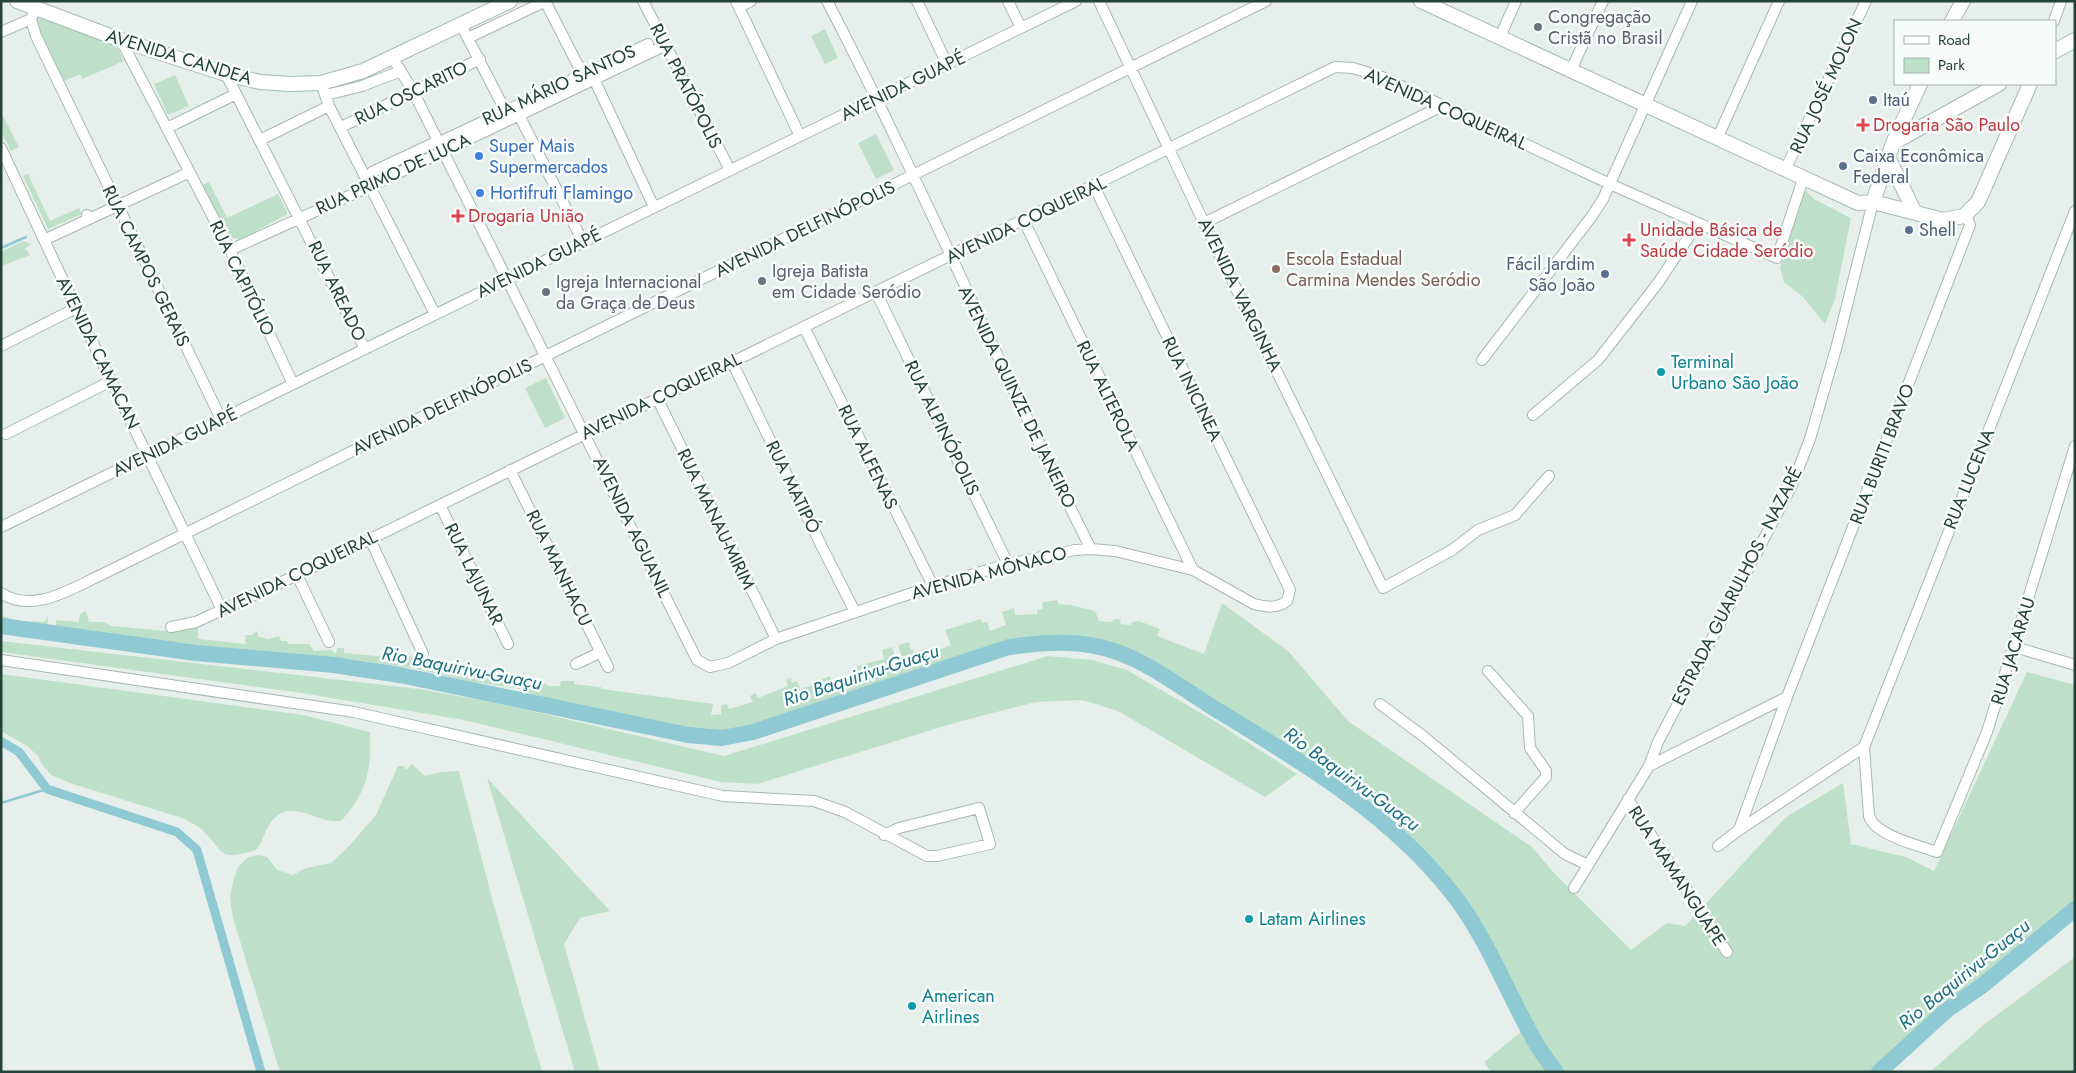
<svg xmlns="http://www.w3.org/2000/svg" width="2076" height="1073" viewBox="0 0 2076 1073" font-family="Jost,sans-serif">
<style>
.green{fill:#bfe0c8}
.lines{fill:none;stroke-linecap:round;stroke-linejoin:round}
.stream{stroke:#8ec9d4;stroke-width:2.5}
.canal{stroke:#8ec9d4;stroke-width:9}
.river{stroke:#8ec9d4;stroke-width:16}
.street-casing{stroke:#a8b8b2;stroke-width:12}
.secondary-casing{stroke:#a4bbb3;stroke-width:16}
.street{stroke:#fff;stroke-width:10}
.secondary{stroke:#fff;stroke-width:14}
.worship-dot{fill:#6b7280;stroke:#f7fbf9;stroke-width:2}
.service-dot{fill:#5c6f8a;stroke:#f7fbf9;stroke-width:2}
.health-dot{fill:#e0444e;stroke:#f7fbf9;stroke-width:2}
.shop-dot{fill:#3f7fe0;stroke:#f7fbf9;stroke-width:2}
.education-dot{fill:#8d6e63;stroke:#f7fbf9;stroke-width:2}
.culture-dot{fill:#0f9aa8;stroke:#f7fbf9;stroke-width:2}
.labels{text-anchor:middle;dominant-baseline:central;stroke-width:5;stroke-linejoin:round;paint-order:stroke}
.worship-label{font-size:18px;fill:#5b616d;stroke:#f7fbf9;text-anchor:start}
.street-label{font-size:18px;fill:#24423a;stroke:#f7fbf9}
.service-label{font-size:18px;fill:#4e5e75;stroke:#f7fbf9;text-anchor:start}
.health-label{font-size:18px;fill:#be3a42;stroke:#f7fbf9;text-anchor:start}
.shop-label{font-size:18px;fill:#366cbe;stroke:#f7fbf9;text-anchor:start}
.education-label{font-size:18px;fill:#785e54;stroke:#f7fbf9;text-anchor:start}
.culture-label{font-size:18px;fill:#0d838f;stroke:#f7fbf9;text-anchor:start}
.water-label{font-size:19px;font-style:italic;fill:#1c6f80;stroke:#f7fbf9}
</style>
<rect width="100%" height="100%" fill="#e6efeb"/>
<path class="green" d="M38,18L116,44L124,61L82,79L80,74L62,82L32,21Z
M825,29L838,58L825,64L811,36Z
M175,75L189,106L168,115L154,84Z
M1,112L19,147L11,151L1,132Z
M876,134L894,170L876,179L858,143Z
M28,174L50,221L79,208L82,214L48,229L23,176Z
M209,182L227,218L278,194L287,212L286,215L241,239L226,237L199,187Z
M1805,190L1814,199L1851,218L1835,299L1825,324L1803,297L1784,282L1780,268Z
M23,241L32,244L25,248L30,255L1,266V252Z
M546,378L565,418L545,428L525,388Z
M1057,600L1058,604L1071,605L1095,611L1099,621L1112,622L1114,619L1121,620L1120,624L1130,625L1132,622L1139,621L1160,629L1157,636L1204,654L1222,603L1288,651L1348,721L1532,847L1555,874L1631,950L1667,923L1685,926L1786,817L1843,783L1851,844L1906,857L1934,871L2027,672L2075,685V909L1988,981L1947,1010L1879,1072H1491L1484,1062L1527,1027L1453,894L1378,812L1272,743L1142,665L1144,660L1114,645L1082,638L1008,642L834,698L796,715L756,726L697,733L633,721L543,698L516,688L473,682L412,668L348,659L254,654L180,643L88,634L56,626V620L79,622L80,614L86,611L89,622H103L112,626L167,631L198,628V639L246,644L245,635H252L257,631L259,637L269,639L279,636L281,641H286L289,644H309L314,651L331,650L336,654L337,648H344V653L398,658V662H407L408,656L428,659L429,663L450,666V669L467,671L468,673L493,676L495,666L506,668L508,676L535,679L540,683L547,684L548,686H560L561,681H574V684L601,687L602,689L713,704L711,715L721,714V705L727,704L729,709L753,702L750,696L755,693L758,698L788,686L786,680L791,678L792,683L797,681L800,689L820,683V680L830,676L835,688L848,683L847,681L859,677L857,666L884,659L882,650L892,647L896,659L902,657L898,645L909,642L910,649L916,652L925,648H930L932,653L951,645L945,630L981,619L982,623L987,622L990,631L1006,625L1002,612L1014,608L1015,615L1037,614V610L1043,609L1042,602Z
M1,616L21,621L44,622L48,617L47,630L1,620Z
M1,641L419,689L497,703L724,756L1048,656L1092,660L1127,670L1216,722L1297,774L1265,797L1118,711L1082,700L1036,702L954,723L757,784L721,782L464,720L302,693L1,652Z
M1,674L303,715L370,732C372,769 367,792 342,820C322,828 292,794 271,822C265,830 263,841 256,850C215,862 226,851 200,828C195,824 188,821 182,818L70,783L51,775L43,766L38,756L27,746L1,731Z
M412,764L425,776L441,772L459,771L494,906L542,1072H280L233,918L230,898L233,882L238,867L248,857L258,855L267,857L277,870L293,875L306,868L331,863L350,845L376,815L398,766H403L406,770Z
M487,778L610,911L580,918L564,944L600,1072H575Z
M2075,957V1072H1930L1986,1023Z"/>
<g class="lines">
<path class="stream" d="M1,248L26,237
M1,803L47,789"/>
<path class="canal" d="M1,741L19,752L47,789L177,832L197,850L261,1072"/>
<path class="river" d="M1,626L196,653L334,665L400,675L688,735L722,738L753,732L1009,647C1046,642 1082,639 1117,652C1151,664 1182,688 1212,707C1297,759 1390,813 1452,893C1486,936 1506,990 1533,1038C1539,1050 1548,1061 1556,1072
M1879,1072L1947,1010L1983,985L2075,909"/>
<g class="street-casing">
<path id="street" d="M545,1L585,79
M643,1L730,170
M736,1L800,136
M827,1C921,181 999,368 1091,549
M917,1L947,64
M1008,1L1021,28
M1099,1L1204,223L1383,588L1452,550L1478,530L1515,515L1549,476
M739,7L751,1
M35,10L31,19L36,36L221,419
M2054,21L2061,1
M461,25L508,116
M1,32L31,19
M470,37L546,1
M1500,37L1516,1
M121,40L230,250L293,384
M392,57L413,91L697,660L710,667L728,663L776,639L933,586L1008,564L1075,550L1091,549L1115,551L1193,570L1254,604C1266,607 1276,609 1287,601L1290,590L1094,186
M1571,70L1603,1
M226,74L365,349
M594,79L654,207
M321,83L329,106L435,314
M326,95L362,86L401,71
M519,115L583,242
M341,127L480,59
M167,128L236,94
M1717,139L1779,1
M260,140L329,106
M444,140L648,44
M1,148L76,308L222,610
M1785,170L1866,1
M372,172L438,141
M2075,211L1864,747L1869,816C1876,836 1918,845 1937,852L1987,732L2075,446
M1024,221L1193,570
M1204,223L1442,106
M44,240L89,219L87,215L89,219L188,173
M230,250L371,186L664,46
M876,292L1008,564
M804,327L933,586
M1,346L76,308
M1482,360L1592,216L1603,199L1692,1
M732,362L821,545L855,612
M657,398L776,639
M1533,415L1598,360L1658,283L1698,223
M6,434L111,381
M510,470L608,667
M440,505L508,644
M1,527L1076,1
M370,539L423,654
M297,575L329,642
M1,593C34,615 74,587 105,573L1266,1
M171,627L196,622L297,575L1335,67L1353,68L1382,77L1610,184L1777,258L1803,179
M2015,647L2075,665
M1,660L354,712L723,796L814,801L845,812L927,856H937L990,844L979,808L899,828L884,835
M576,664L601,652
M1488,671L1528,716L1530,748L1546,771V777L1514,813
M1380,704L1423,736L1565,854L1588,865
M1649,766L1787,697
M1628,799L1727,952
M1739,830L1787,697L1970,225L1966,215
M1718,846L1739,830L1864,747
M1574,888L1649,766L1658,742L1792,485L1810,439L1837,345L1873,202"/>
</g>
<g class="secondary-casing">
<path id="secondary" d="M17,1L121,40L226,74L260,82L290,84L321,83L363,71L510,1
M1421,1L1858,203L1873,202L1943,220L1964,216L1978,202L2030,84
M1952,21L1963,1
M2055,51L2075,40
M1893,143L1999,84
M1888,157L1915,213
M1873,202L1893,143L1920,84"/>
</g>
<use href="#street" class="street"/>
<use href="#secondary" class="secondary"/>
</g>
<g class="worship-dot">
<circle cx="1538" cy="27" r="5"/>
<circle cx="762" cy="281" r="5"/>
<circle cx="546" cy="292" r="5"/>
</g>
<g class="service-dot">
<circle cx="1873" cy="100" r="5"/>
<circle cx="1843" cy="166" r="5"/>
<circle cx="1909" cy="230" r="5"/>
<circle cx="1605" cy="274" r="5"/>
</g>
<g class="health-dot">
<path d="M1860.5 117.5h5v5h5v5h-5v5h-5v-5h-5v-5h5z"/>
<path d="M455.5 208.5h5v5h5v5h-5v5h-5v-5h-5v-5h5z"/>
<path d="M1626.5 232.5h5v5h5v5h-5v5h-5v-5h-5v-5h5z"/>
</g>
<g class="shop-dot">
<circle cx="479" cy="156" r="5"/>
<circle cx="480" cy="193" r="5"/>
</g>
<circle class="education-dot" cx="1276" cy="269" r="5"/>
<g class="culture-dot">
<circle cx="1661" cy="372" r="5"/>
<circle cx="1249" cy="919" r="5"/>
<circle cx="912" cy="1006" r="5"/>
</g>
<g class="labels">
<g class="worship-label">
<text x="1548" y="17">Congregação<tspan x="1548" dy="21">Cristã no Brasil</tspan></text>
<text x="772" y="271">Igreja Batista<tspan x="772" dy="21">em Cidade Seródio</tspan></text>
<text x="556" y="282">Igreja Internacional<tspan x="556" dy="21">da Graça de Deus</tspan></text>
</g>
<g class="street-label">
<text transform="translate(179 57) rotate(17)">AVENIDA CANDEA</text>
<text transform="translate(559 85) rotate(-25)">RUA MÁRIO SANTOS</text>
<text transform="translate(686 86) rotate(63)">RUA PRATÓPOLIS</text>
<text transform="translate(903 86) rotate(-26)">AVENIDA GUAPÉ</text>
<text transform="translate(1826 86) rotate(-65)">RUA JOSÉ MOLON</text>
<text transform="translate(411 93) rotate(-26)">RUA OSCARITO</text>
<text transform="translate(1446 109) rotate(24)">AVENIDA COQUEIRAL</text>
<text transform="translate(393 174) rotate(-25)">RUA PRIMO DE LUCA</text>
<text transform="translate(1026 220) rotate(-26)">AVENIDA COQUEIRAL</text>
<text transform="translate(805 229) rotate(-26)">AVENIDA DELFINÓPOLIS</text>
<text transform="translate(539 263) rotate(-26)">AVENIDA GUAPÉ</text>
<text transform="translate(146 266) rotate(64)">RUA CAMPOS GERAIS</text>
<text transform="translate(242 278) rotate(64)">RUA CAPITÓLIO</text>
<text transform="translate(337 291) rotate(64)">RUA AREADO</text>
<text transform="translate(1240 295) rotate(64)">AVENIDA VARGINHA</text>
<text transform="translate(98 353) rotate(64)">AVENIDA CAMACAN</text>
<text transform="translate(1192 389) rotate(64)">RUA INICINEA</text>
<text transform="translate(661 396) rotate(-26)">AVENIDA COQUEIRAL</text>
<text transform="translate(1108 396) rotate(64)">RUA ALTEROLA</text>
<text transform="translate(1017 397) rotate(64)">AVENIDA QUINZE DE JANEIRO</text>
<text transform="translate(442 407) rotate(-26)">AVENIDA DELFINÓPOLIS</text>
<text transform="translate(942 428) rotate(64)">RUA ALPINÓPOLIS</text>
<text transform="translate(175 442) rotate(-26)">AVENIDA GUAPÉ</text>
<text transform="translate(1882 454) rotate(-69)">RUA BURITI BRAVO</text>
<text transform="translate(868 457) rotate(64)">RUA ALFENAS</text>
<text transform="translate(1969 479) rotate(-68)">RUA LUCENA</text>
<text transform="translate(793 487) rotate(64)">RUA MATIPÓ</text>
<text transform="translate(716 519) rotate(64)">RUA MANAU-MIRIM</text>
<text transform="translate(632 527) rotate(64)">AVENIDA AGUANIL</text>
<text transform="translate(559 568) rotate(64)">RUA MANHACU</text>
<text transform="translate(989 573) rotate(-15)">AVENIDA MÔNACO</text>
<text transform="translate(297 574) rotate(-26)">AVENIDA COQUEIRAL</text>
<text transform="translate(474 574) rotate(64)">RUA LAJUNAR</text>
<text transform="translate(1737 586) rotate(-63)">ESTRADA GUARULHOS - NAZARÉ</text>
<text transform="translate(2013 651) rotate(-73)">RUA JACARAU</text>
<text transform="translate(1677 876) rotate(57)">RUA MAMANGUAPE</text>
</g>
<g class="service-label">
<text x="1883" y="100">Itaú</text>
<text x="1853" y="156">Caixa Econômica<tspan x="1853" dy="21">Federal</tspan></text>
<text x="1919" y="230">Shell</text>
<text x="1595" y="264" text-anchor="end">Fácil Jardim<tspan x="1595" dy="21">São João</tspan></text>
</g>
<g class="health-label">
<text x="1873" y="125">Drogaria São Paulo</text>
<text x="468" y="216">Drogaria União</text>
<text x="1640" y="230">Unidade Básica de<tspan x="1640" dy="21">Saúde Cidade Seródio</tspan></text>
</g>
<g class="shop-label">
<text x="489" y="146">Super Mais<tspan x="489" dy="21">Supermercados</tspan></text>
<text x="490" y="193">Hortifruti Flamingo</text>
</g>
<g class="education-label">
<text x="1286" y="259">Escola Estadual<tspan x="1286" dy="21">Carmina Mendes Seródio</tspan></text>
</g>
<g class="culture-label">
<text x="1671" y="362">Terminal<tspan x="1671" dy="21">Urbano São João</tspan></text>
<text x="1259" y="919">Latam Airlines</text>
<text x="922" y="996">American<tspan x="922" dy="21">Airlines</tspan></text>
</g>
<g class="water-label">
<text transform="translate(462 668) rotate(11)">Rio Baquirivu-Guaçu</text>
<text transform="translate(861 675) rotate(-18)">Rio Baquirivu-Guaçu</text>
<text transform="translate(1352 779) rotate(36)">Rio Baquirivu-Guaçu</text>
<text transform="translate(1964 974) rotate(-39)">Rio Baquirivu-Guaçu</text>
</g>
</g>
<rect width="2076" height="1073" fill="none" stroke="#24423a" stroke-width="5"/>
<rect x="1894" y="20" width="162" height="65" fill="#f7fbf9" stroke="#a3b1ad"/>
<rect x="1904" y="36" width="25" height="8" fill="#ffffff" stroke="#a3b1ad"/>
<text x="1938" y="45" font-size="15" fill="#24423a">Road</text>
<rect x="1904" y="58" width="25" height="15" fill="#bfe0c8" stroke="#a3b1ad"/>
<text x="1938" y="70" font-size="15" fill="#24423a">Park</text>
</svg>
